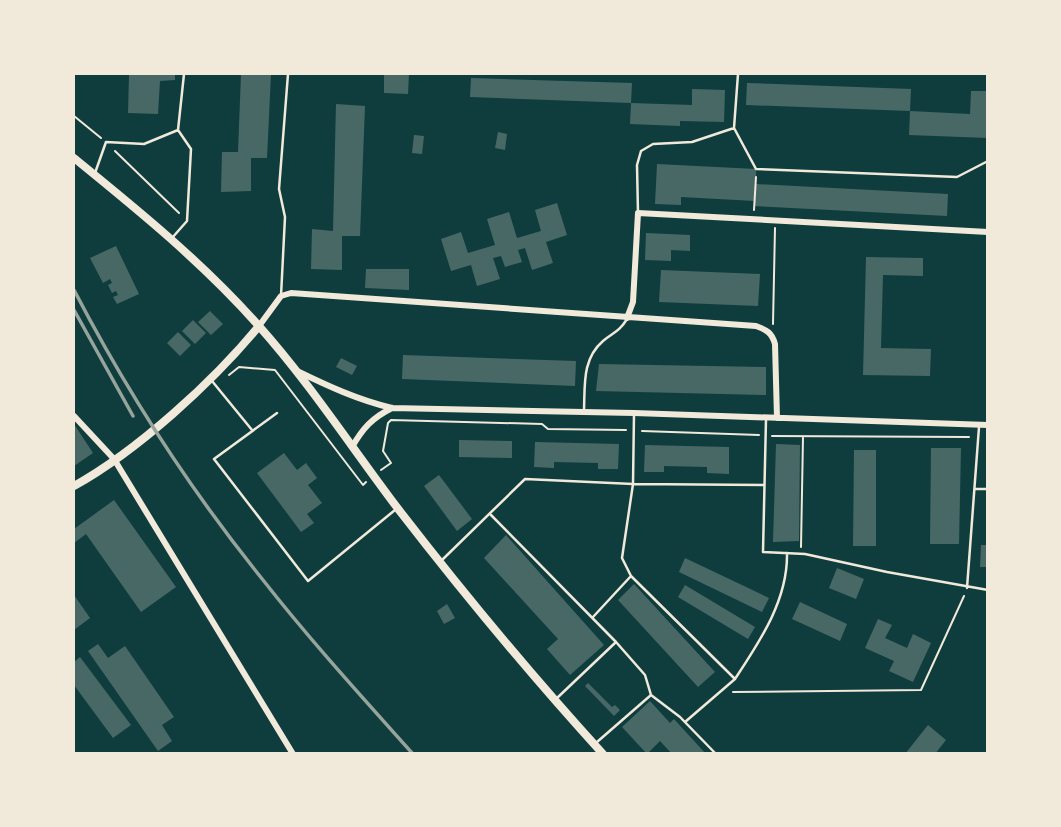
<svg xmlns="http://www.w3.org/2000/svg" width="1061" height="827" viewBox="0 0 1061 827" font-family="'Alegreya Sans',sans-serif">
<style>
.building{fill:#486865}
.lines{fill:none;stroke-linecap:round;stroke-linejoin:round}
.path{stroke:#f1e9da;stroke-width:2}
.service{stroke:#f1e9da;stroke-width:2.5}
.minor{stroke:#f1e9da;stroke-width:6}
.tertiary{stroke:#f1e9da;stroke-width:8}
.rail{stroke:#97a49c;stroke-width:3.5}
</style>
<rect width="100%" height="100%" fill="#0f3d3e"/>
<path class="building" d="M175,74V80L160,81L158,114L128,113L129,75Z
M241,74H271L267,158H251V191L221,192L222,152H238Z
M384,74H409L408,94L384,93Z
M471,78L632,83L631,103L692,105V89L725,90L724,122L680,121V126L630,124L631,103L470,97Z
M747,83L911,89L910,111L746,105Z
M971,91H988V138L909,135L910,111L970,114Z
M336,104L365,106L360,236H342V270L311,269L312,229L333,231Z
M498,132L507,134L505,150L495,148Z
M414,135L424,136L422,154L412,153Z
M657,164L756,169V184L948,194L947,216L754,206L755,201L681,197V205L655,204Z
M557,203L567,235L546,242L553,263L532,270L525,248L518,250L522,262L505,267L501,256L493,258L500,279L477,286L471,265L451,271L441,239L461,232L468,253L495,245L487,219L509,212L517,238L541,231L535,210Z
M646,233L690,235V251L671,250V261L645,260Z
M116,246L139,294L117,304L113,297L118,295L116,291L112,293L108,285L112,283L110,279L103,283L90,258Z
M866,257L923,258V276L883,275L881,348L931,349L930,376L863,375Z
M366,269H409V290L365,288Z
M661,270L760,274L758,306L659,302Z
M210,311L223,324L211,335L198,322Z
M193,320L206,333L195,344L182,331Z
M178,332L191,345L180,356L167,343Z
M403,355L576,361L575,386L402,379Z
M341,358L357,366L352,375L336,367Z
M599,364L766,367V395L596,391Z
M74,424L93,453L74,466Z
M459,440L512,441V458L459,457Z
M535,442L619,444L618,469H598V463L554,462V468L534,467Z
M776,444L800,445L799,541L773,542Z
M645,445L729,447V474L707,473V467L664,466V472H644Z
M931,448H961L959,544H930Z
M854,450H876V546H853Z
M284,453L297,470L306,463L317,478L308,485L322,503L307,514L314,523L301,532L257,473Z
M439,475L472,519L457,531L424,486Z
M114,500L176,587L141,612L86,534L74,543V529Z
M506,535L604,645L570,675L547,649L558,639L484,558Z
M981,545H988V567H980Z
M685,558L769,598L762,612L679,572Z
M837,568L864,579L856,599L829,588Z
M634,584L715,672L698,687L618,600Z
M685,585L755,627L748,639L678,597Z
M74,595L90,618L74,630Z
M800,602L847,624L840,641L792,619Z
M447,604L455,618L444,624L437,611Z
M878,619L892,625L885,638L907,648L913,634L931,643L913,682L889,671L894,661L865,648Z
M98,644L108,658L125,646L174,717L162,725L172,741L158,751L88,651Z
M80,657L131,725L113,738L74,685V662Z
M588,683L612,707L615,705L620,710L614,716L585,686Z
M650,701L670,723L674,719L706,754H672L660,741L647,754L622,727Z
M928,725L946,740L935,754H905Z"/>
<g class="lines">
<path class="path" d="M74,116L101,138
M115,151L179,213
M754,210L756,177
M773,324L775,228
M229,375L239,367L275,370L363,485L366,482
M642,431L759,435
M772,436L969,437
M381,470L391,463L383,451L388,423L391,420L542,424L548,429L626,430
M801,547L803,437
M733,692L921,690L964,596"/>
<path class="service" d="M734,128L756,169L957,177L988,161
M95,173L106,142L144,144L178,130L184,74
M638,213L637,165L641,151L653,144L692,142L734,128L738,74
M172,238L187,221L191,149L178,130
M281,296L285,217L279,189L288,74
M212,381L252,430
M584,410C585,385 582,359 603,341C614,332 619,332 627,319
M277,413L214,459L308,581L395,510
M766,419L763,552L805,554L887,572L988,590
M975,489H988
M491,515L616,642
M441,561L525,479L633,484L764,485
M631,576L735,679C760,641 788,600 787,553
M967,588L979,427
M593,617L631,576L622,558L633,484L634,414
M556,699L616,642L645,675L651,695
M685,722L735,679
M597,742L651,695L680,717L716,754"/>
<path class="minor" d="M627,318L633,302L638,213L988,232
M259,326L281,296L291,293L756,326C767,330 772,333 775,344L777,418
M297,371C328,386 358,400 392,408L634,413L988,425
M74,416L114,459L293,754
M352,447C363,428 372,418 392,408"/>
<path class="tertiary" d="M74,158C138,210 202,262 258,325C309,382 352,448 399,510C464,594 531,675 603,754
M74,486C137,451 213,382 259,326"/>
<path class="rail" d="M74,290C126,390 192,492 263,580C310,640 362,697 413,754
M74,310L133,416"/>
</g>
<rect width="1061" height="827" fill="none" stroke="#f1e9da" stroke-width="150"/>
</svg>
